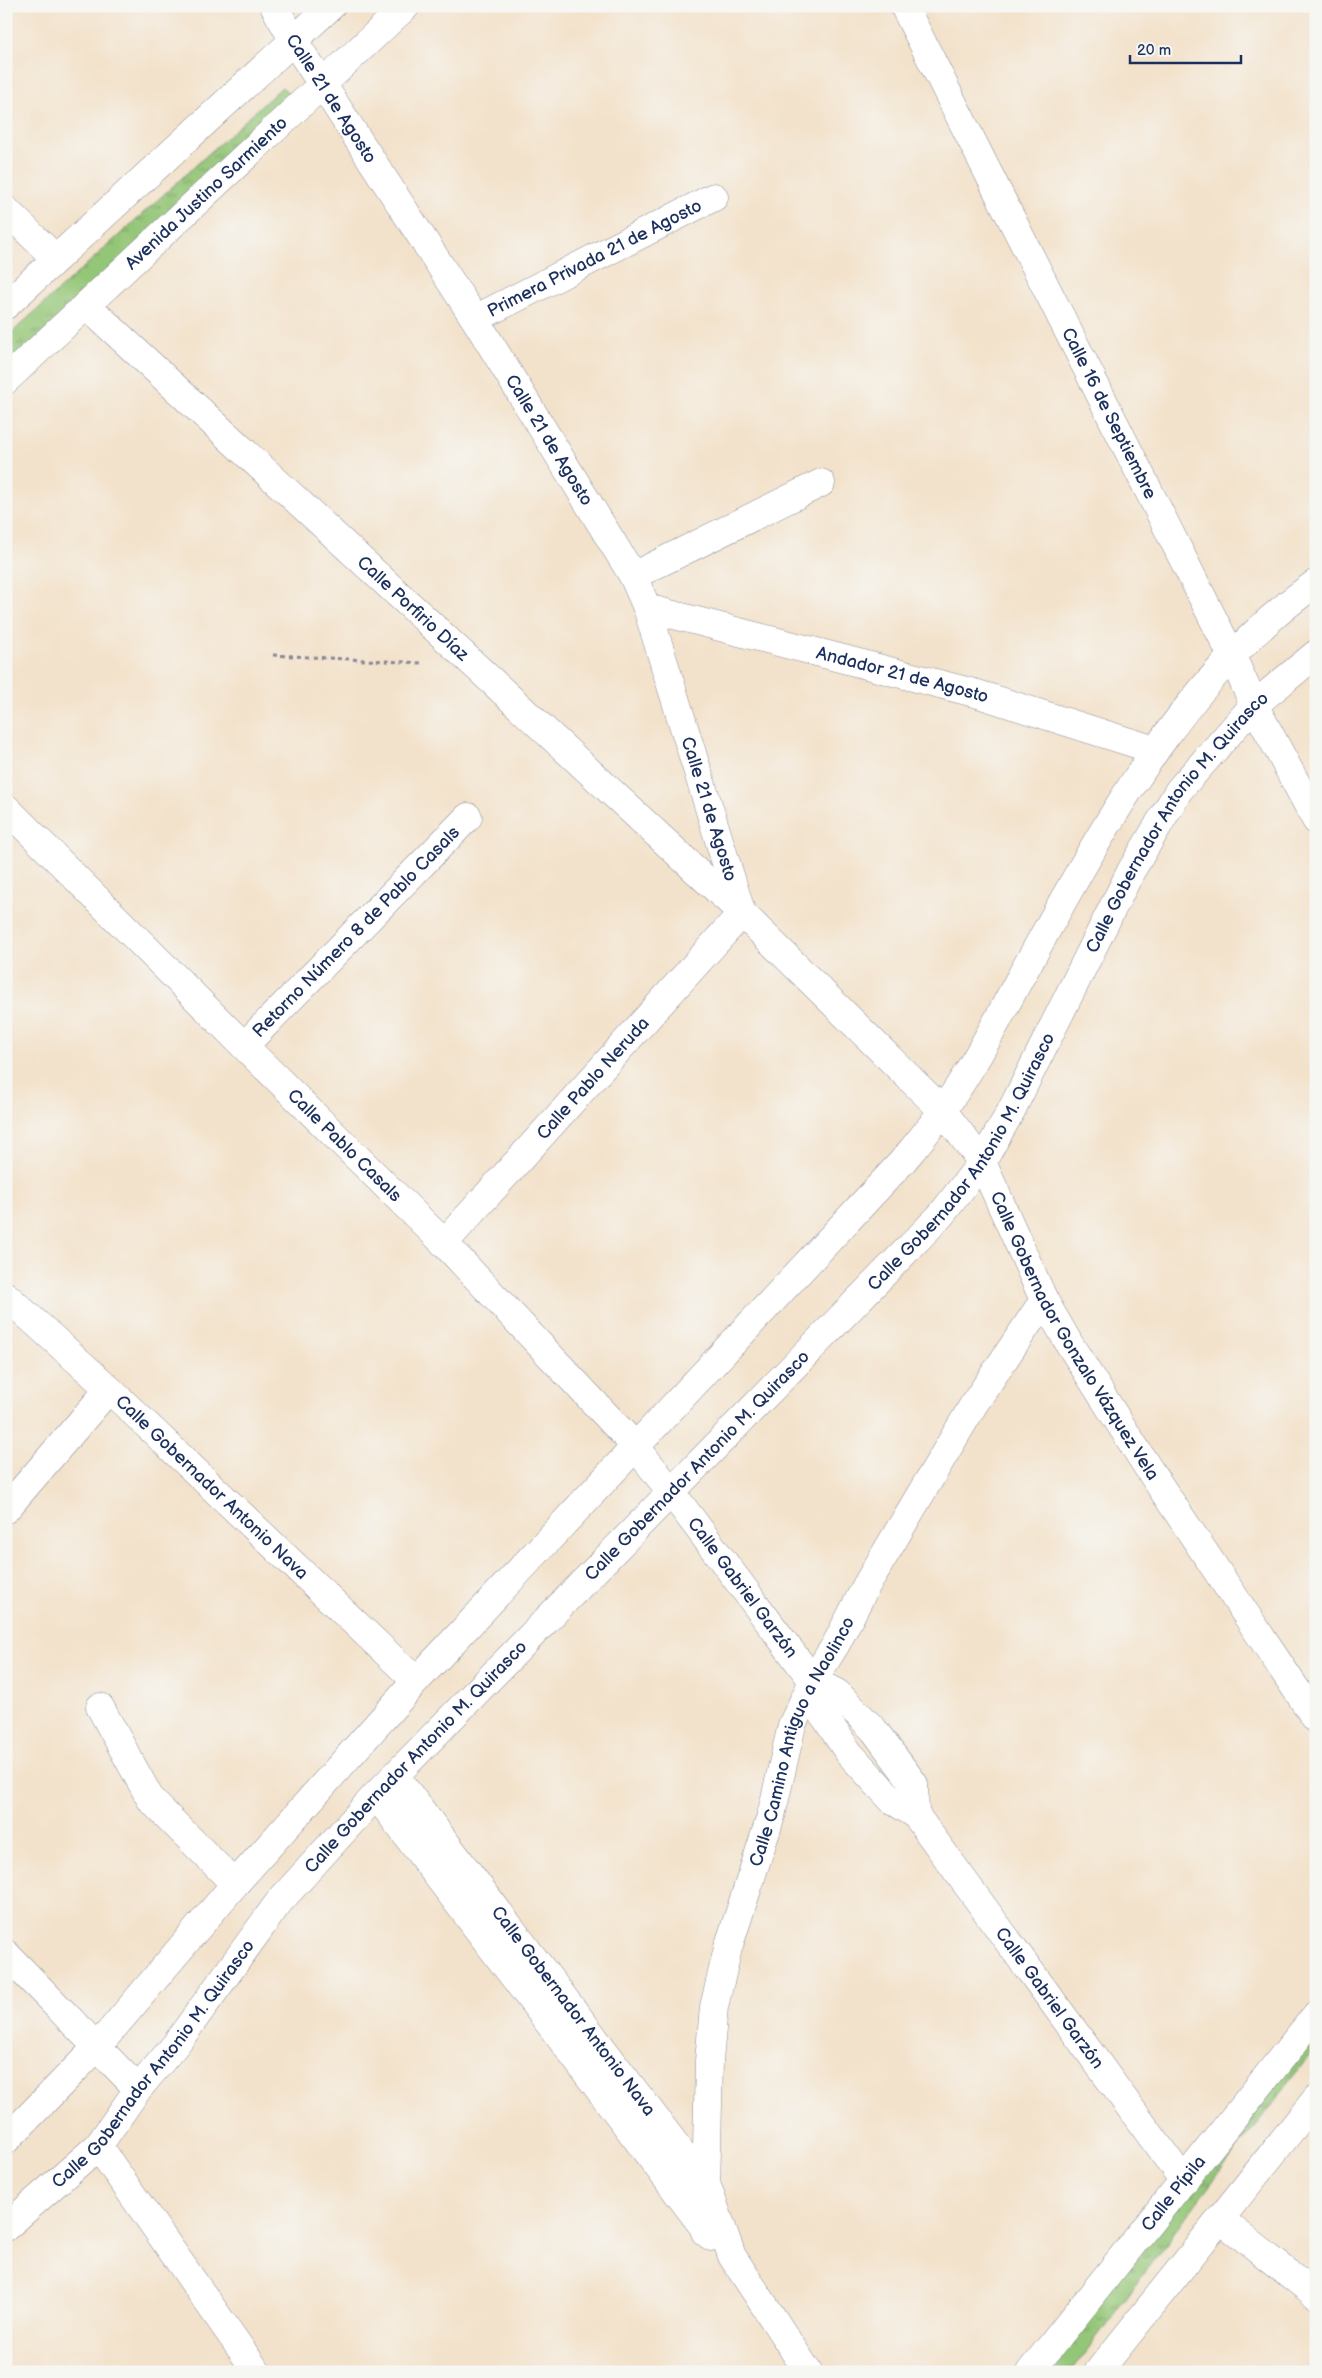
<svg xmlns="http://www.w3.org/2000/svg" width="1322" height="2378" viewBox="0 0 1322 2378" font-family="'Balsamiq Sans',sans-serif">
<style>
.grass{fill:url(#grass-tufts);stroke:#587a6a}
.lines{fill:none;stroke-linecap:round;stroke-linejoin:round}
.minor-casing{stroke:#878894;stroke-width:29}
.major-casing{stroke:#878894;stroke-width:29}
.path{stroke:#878894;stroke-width:3;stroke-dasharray:4 4;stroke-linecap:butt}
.minor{stroke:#fff;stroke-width:28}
.major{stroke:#fff;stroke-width:28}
.labels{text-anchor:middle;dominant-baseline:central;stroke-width:4.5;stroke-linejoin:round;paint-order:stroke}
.street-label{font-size:18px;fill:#1b2f5e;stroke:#f6f6f2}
</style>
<defs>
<pattern id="grass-tufts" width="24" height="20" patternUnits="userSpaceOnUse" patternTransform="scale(1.25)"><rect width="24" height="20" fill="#94c677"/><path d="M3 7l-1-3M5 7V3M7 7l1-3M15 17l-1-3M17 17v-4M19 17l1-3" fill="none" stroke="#78a165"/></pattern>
</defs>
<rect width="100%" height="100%" fill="#f6f6f2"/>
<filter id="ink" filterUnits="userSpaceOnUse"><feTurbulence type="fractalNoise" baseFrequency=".02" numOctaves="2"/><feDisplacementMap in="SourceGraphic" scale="10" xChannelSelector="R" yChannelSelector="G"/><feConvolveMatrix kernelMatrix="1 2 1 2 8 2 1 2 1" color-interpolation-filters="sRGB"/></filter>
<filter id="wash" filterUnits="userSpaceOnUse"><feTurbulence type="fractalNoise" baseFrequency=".0096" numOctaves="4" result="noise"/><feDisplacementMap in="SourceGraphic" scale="20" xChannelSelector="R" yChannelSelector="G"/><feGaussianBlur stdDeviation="1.12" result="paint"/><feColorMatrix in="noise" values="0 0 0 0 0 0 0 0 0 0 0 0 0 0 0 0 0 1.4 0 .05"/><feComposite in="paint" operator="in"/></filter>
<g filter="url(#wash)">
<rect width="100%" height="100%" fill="#f3e2cb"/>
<path class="grass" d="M282,87L303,107L6,378V338Z
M1316,2023V2047L1200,2197L1071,2372H1039Z"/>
</g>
<g filter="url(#ink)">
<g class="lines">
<g class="minor-casing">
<g id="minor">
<path id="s1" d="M274,6L294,41L475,319L633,576L647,608L741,911"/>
<path id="s2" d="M904,6L1231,654L1254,705L1316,820"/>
<path d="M6,210L56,259"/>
<path d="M6,305L331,6"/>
<path id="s3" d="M86,305L742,913L943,1111L982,1162L1044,1300L1070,1345L1148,1468L1316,1719"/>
<path id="s4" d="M475,319L714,197"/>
<path id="s5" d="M6,380L406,6"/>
<path d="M633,576L821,483"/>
<path id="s6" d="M647,608L978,694L1155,750"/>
<path id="s7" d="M6,808L244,1046L444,1243L636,1447L672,1493L813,1681L821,1711L849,1753L892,1800L915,1814L1184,2181"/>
<path id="s8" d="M244,1046L468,817"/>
<path id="s9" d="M444,1243L742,913"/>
<path id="s10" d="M6,1296L109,1389L416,1681"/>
<path d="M6,1509L109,1389"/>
<path d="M813,1681L837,1693L874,1730L914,1784L915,1814"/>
<path d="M100,1707L151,1800L235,1884"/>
<path id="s11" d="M395,1776L707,2186L732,2256L808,2372"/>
<path d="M376,1795L711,2237"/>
<path d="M6,1954L138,2089"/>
<path d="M6,2140L97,2047L235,1884L416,1681L902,1162C916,1145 930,1129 942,1111C972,1070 996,1023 1020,978C1099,837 1180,678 1316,583"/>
<path d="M98,2146L257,2372"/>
<path d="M1220,2219L1316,2295"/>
<path id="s12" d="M6,2227L98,2146L138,2089L176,2044L279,1902L376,1795L941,1215L982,1162L1011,1111L1131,871L1179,790L1254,705L1316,654"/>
<path id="s13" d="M705,2232L709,2061L714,2007L728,1948L771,1816L792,1725L813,1681L836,1644L866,1586L974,1404L1044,1300"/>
</g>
</g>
<g class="major-casing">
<g id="major">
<path id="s14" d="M1030,2372L1316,2015"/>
<path d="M1098,2372L1316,2099"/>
</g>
</g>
<path class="path" d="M273,655L422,663"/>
<use href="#minor" class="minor"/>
<use href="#major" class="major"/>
</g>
</g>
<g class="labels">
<g class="street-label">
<text stroke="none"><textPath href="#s1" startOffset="109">Calle 21 de Agosto</textPath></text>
<text stroke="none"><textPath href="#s5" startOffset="274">Avenida Justino Sarmiento</textPath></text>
<text stroke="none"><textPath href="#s4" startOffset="134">Primera Privada 21 de Agosto</textPath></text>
<text stroke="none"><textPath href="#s2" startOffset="456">Calle 16 de Septiembre</textPath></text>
<text stroke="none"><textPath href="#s1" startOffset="514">Calle 21 de Agosto</textPath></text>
<text stroke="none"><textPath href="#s3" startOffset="446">Calle Porfirio Díaz</textPath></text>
<text stroke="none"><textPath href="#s6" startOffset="264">Andador 21 de Agosto</textPath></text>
<text stroke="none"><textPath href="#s1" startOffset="919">Calle 21 de Agosto</textPath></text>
<text stroke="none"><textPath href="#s12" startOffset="1841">Calle Gobernador Antonio M. Quirasco</textPath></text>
<text stroke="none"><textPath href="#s8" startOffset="160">Retorno Número 8 de Pablo Casals</textPath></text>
<text stroke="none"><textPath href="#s9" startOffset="222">Calle Pablo Neruda</textPath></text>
<text stroke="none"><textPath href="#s7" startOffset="478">Calle Pablo Casals</textPath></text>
<text stroke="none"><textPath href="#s12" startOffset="1436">Calle Gobernador Antonio M. Quirasco</textPath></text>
<text stroke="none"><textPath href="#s3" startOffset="1438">Calle Gobernador Gonzalo Vázquez Vela</textPath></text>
<text stroke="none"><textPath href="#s12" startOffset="1031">Calle Gobernador Antonio M. Quirasco</textPath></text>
<text stroke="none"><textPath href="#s10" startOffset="281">Calle Gobernador Antonio Nava</textPath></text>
<text stroke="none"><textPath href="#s7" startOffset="1074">Calle Gabriel Garzón</textPath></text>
<text stroke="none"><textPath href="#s13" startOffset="506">Calle Camino Antiguo a Naolinco</textPath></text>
<text stroke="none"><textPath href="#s12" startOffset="626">Calle Gobernador Antonio M. Quirasco</textPath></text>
<text stroke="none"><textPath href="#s7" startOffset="1591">Calle Gabriel Garzón</textPath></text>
<text stroke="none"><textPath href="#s11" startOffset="295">Calle Gobernador Antonio Nava</textPath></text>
<text stroke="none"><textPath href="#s12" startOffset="221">Calle Gobernador Antonio M. Quirasco</textPath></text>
<text stroke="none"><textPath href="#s14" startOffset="229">Calle Pípila</textPath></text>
</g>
</g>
<rect width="1322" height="2378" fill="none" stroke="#f6f6f2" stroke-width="25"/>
<path d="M1130 55v8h111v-8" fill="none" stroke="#1b2f5e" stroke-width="2.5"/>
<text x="1137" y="55" font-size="15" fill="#1b2f5e" stroke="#f6f6f2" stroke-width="4" paint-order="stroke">20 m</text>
</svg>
